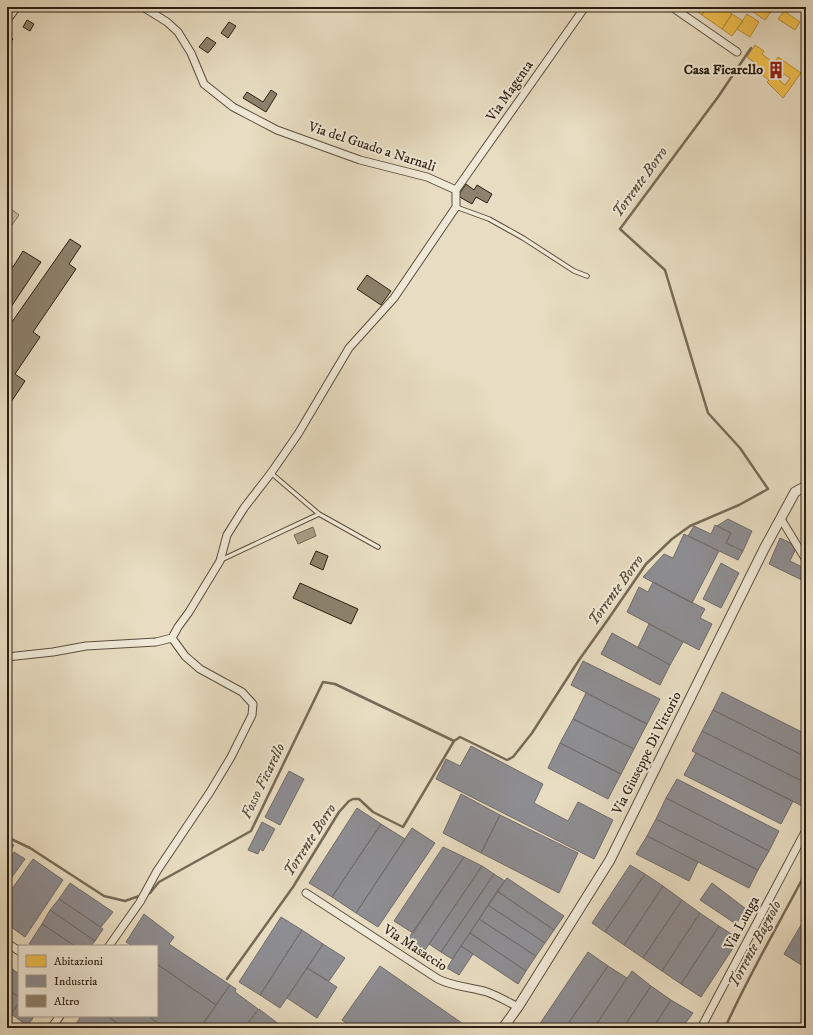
<svg xmlns="http://www.w3.org/2000/svg" width="813" height="1035" viewBox="0 0 813 1035" font-family="'IM FELL DW Pica',serif">
<style>
.green{fill:#c8bda4;stroke:#7a6e5a}
.water{fill:#a89c85;stroke:#766a56}
.homes{fill:#f2c14e;stroke:#b6903b;fill-rule:evenodd}
.industry{fill:#8d8d92;stroke:#706c6b}
.lines{fill:none;stroke-linecap:round;stroke-linejoin:round}
.stream{stroke:#766a56;stroke-width:2.5}
.building{fill:#8d826d;stroke:#2b1f10}
.service-casing{stroke:#5a4e3c;stroke-width:5.5}
.minor-casing{stroke:#5a4e3c;stroke-width:9}
.tertiary-casing{stroke:#5a4e3c;stroke-width:11}
.service{stroke:#f0e9d7;stroke-width:3.5}
.minor{stroke:#f0e9d7;stroke-width:7}
.tertiary{stroke:#f0e9d7;stroke-width:9}
.labels{text-anchor:middle;dominant-baseline:central;stroke-width:4;stroke-linejoin:round;paint-order:stroke}
.poi-label{font-size:14px;font-weight:bold;fill:#2b1f10;stroke:#f0e9d7;text-anchor:end}
.street-label{font-size:14px;fill:#2b1f10;stroke:#f0e9d7}
.water-label{font-size:15px;font-style:italic;fill:#574b39;stroke:#f0e9d7}
</style>
<rect width="100%" height="100%" fill="#e8ddc2"/>
<filter id="stains"><feTurbulence type="fractalNoise" baseFrequency=".005" numOctaves="4"/><feColorMatrix values="0 0 0 0 .2 0 0 0 0 .09 0 0 0 0 .02 0 0 0 .5 -.17"/></filter>
<radialGradient id="worn" r=".72"><stop offset=".6" stop-color="#630" stop-opacity="0"/><stop offset="1" stop-color="#630" stop-opacity=".3"/></radialGradient>
<path class="green" d="M7,206L19,215L7,232Z"/>
<path class="water" d="M313,527L316,536L298,544L294,535Z"/>
<path class="homes" d="M690,7H707L702,15Z
M707,7H722L732,14L722,29L702,15Z
M746,7H760L770,13L765,20Z
M760,7H774L770,13Z
M784,11L800,22L795,30L778,19Z
M732,14L743,21L732,36L722,29Z
M747,14L759,22L750,37L737,29Z
M755,45L764,51L762,54L774,63L778,57L801,73L783,98L767,82L769,80L751,67L754,62L747,57ZM784,74L790,78L785,85L780,81Z"/>
<path class="industry" d="M728,519L752,531L743,551L726,543L731,533L717,526Z
M715,525L731,533L726,543L743,551L738,560L688,536L694,526L711,534Z
M684,534L719,551L692,603L643,577L664,554L673,558Z
M780,538L797,546L790,561L806,569V582L769,564Z
M721,563L739,573L721,608L703,599Z
M653,582L705,609L700,618L712,624L699,650L627,612L639,587L648,592Z
M649,624L683,642L670,665L638,647Z
M612,633L670,665L660,685L601,654Z
M583,661L660,699L647,724L571,685Z
M722,692L806,734V757L713,710Z
M586,693L647,724L634,749L573,719Z
M713,710L806,757V783L702,731Z
M573,719L634,749L621,774L560,743Z
M702,731L806,783V808L692,751Z
M560,743L621,774L608,799L548,768Z
M471,746L543,784L534,803L568,821L578,802L613,820L594,859L436,779L446,759L460,766Z
M696,753L793,801L781,824L684,775Z
M289,771L304,779L280,825L265,817Z
M677,779L779,831L769,851L666,798Z
M461,794L500,815L481,853L443,833Z
M666,798L769,851L758,870L656,819Z
M357,808L381,824L332,897L309,883Z
M500,815L578,853L559,893L481,853Z
M656,819L758,870L749,888L647,836Z
M262,822L275,829L263,851L260,849L258,854L248,850Z
M381,824L405,839L356,913L332,897Z
M412,828L435,843L378,927L356,913Z
M647,836L698,862L689,881L636,854Z
M7,842L14,845L7,855Z
M443,847L464,857L413,933L394,921Z
M14,852L25,859L7,884V862Z
M464,857L482,866L425,950L408,939Z
M33,859L63,880L25,937L7,924V896Z
M630,865L645,874L605,932L592,923Z
M482,866L494,874L441,952L429,944Z
M494,874L505,881L452,959L441,952Z
M645,874L663,886L624,945L605,932Z
M507,878L564,916L554,930L497,891Z
M70,883L113,912L101,927L59,899Z
M712,883L746,909L736,924L700,900Z
M663,886L682,900L643,958L624,945Z
M497,891L554,930L545,943L488,905Z
M59,899L103,929L95,941L50,910Z
M682,900L700,913L662,971L643,958Z
M488,905L545,943L536,956L479,919Z
M50,910L95,941L91,946H75L42,924Z
M700,913L719,926L681,984L662,971Z
M144,914L174,937L169,944L230,985L216,1005L157,964V946H132L126,942Z
M806,916V927L801,925Z
M281,917L302,930L260,995L239,982Z
M479,919L536,956L526,971L470,933Z
M42,924L75,946H33L29,944Z
M801,925L806,927V959L803,966L784,954Z
M719,926L739,939L701,997L681,984Z
M302,930L323,944L280,1008L260,995Z
M470,933L526,971L518,984L461,946Z
M323,944L345,958L329,981L307,968Z
M461,946L473,954L459,975L447,968Z
M588,952L608,966L565,1028H537Z
M157,964L216,1005L200,1028H165L148,1016H157Z
M7,965L19,974V997L7,989Z
M380,966L469,1028H354L342,1020Z
M608,966L627,978L596,1025L594,1028H565Z
M307,968L337,987L317,1018L287,998Z
M632,971L651,986L623,1028H601L596,1025Z
M230,985L236,989L235,992L258,1009L244,1028H200Z
M651,986L671,1000L653,1028H623Z
M7,989L19,997V1003L11,1014L7,1011Z
M671,1000L693,1013L682,1028H653Z
M19,1003V1016H34L28,1026L11,1014Z
M259,1009L276,1022L273,1028H245Z
M81,1016H107L124,1028H82L76,1024Z
M107,1016H148L165,1028H124Z
M276,1022L284,1028H273Z"/>
<g class="lines">
<path class="stream" d="M7,837L30,848L104,896L125,901L142,895
M147,894L150,893L159,882L251,831L323,682L335,684L454,741
M227,979L293,887L339,812L349,801L353,799H359L373,812L403,827L454,741L460,737L507,760L513,757L532,733L579,660L609,618L646,564L672,539L690,526L739,505L768,489L740,448L708,413L665,270L620,229L718,97L751,48
M725,1028C749,974 779,924 806,872"/>
</g>
<path class="building" d="M27,20L34,24L30,31L23,27Z
M229,22L236,26L228,38L221,33Z
M7,35L13,39L7,46Z
M207,37L216,43L208,53L199,47Z
M271,90L277,94L266,112L243,98L247,92L263,102Z
M466,184L474,190L477,185L492,194L487,203L476,197L472,204L458,196Z
M70,239L81,246L69,264L76,269L33,332L40,337L15,374L25,381L7,408V329Z
M23,251L41,262L7,313V263L13,267Z
M367,275L391,291L381,305L357,289Z
M316,551L328,556L323,570L310,564Z
M300,583L358,609L351,624L293,598Z"/>
<g class="lines">
<g class="service-casing">
<path id="service" d="M7,23L19,7
M456,207L489,219L523,238L574,271L587,276
M271,473L319,514L378,547
M221,560L319,514"/>
</g>
<g class="minor-casing">
<path id="minor" d="M143,7L167,22L178,32L191,53L204,84L233,107L277,130L360,160L427,177L456,190
M672,7L737,52
M456,190L585,7
M781,519L806,560
M7,657L53,652L86,646L156,642L172,638
M306,893L438,979C454,987 470,987 487,992C498,996 508,1002 518,1007
M7,943L19,951
M109,946L140,902L157,871L210,792L231,757L252,715L253,704L242,692L200,669L185,656L172,638L178,627L189,612L220,561L227,535L244,508L271,473L298,434L349,348L394,298L456,207V190
M51,1028L60,1016
M701,1028L806,830"/>
</g>
<g class="tertiary-casing">
<path id="tertiary" d="M503,1028L518,1007L610,860L764,549L795,492L806,486"/>
</g>
<use href="#service" class="service"/>
<use href="#minor" class="minor"/>
<use href="#tertiary" class="tertiary"/>
</g>
<defs>
<g id="building-bare" transform="scale(1.38)"><path d="M-4-6H4V6H1V3H-1V6H-4ZM-2.5-4.3h1.7v1.8h-1.7ZM.8-4.3h1.7v1.8H.8ZM-2.5-1h1.7V.8h-1.7ZM.8-1h1.7V.8H.8Z" fill="#8f2418" stroke="#f0e9d7" stroke-width="2.5" paint-order="stroke"/></g>
</defs>
<g fill-rule="evenodd">
<use href="#building-bare" x="776" y="70"/>
</g>
<g class="labels">
<g class="poi-label">
<text x="763" y="70">Casa Ficarello</text>
</g>
<g class="street-label">
<text transform="translate(510 91) rotate(-55)">Via Magenta</text>
<text transform="translate(372 147) rotate(18)">Via del Guado a Narnali</text>
<text transform="translate(647 753) rotate(-63)">Via Giuseppe Di Vittorio</text>
<text transform="translate(742 923) rotate(-62)">Via Lunga</text>
<text transform="translate(415 948) rotate(33)">Via Masaccio</text>
</g>
<g class="water-label">
<text transform="translate(640 182) rotate(-54)">Torrente Borro</text>
<text transform="translate(616 590) rotate(-54)">Torrente Borro</text>
<text transform="translate(263 781) rotate(-64)">Fosso Ficarello</text>
<text transform="translate(310 840) rotate(-57)">Torrente Borro</text>
<text transform="translate(755 944) rotate(-62)">Torrente Bagnolo</text>
</g>
</g>
<rect width="813" height="1035" fill="none" stroke="#e8ddc2" stroke-width="24"/>
<rect x="8" y="8" width="797" height="1019" fill="none" stroke="#2b1f10" stroke-width="2"/>
<rect x="12" y="12" width="789" height="1011" fill="none" stroke="#2b1f10"/>
<rect x="18" y="945" width="140" height="72" fill="#f0e9d7" stroke="#a19887"/>
<rect x="26" y="955" width="20" height="12" fill="#f2c14e" stroke="#a19887"/>
<text x="54" y="965" font-size="12" fill="#2b1f10">Abitazioni</text>
<rect x="26" y="975" width="20" height="12" fill="#8d8d92" stroke="#a19887"/>
<text x="54" y="985" font-size="12" fill="#2b1f10">Industria</text>
<rect x="26" y="995" width="20" height="12" fill="#8d826d" stroke="#a19887"/>
<text x="54" y="1005" font-size="12" fill="#2b1f10">Altro</text>
<rect width="100%" height="100%" filter="url(#stains)"/>
<rect width="100%" height="100%" fill="url(#worn)"/>
</svg>
